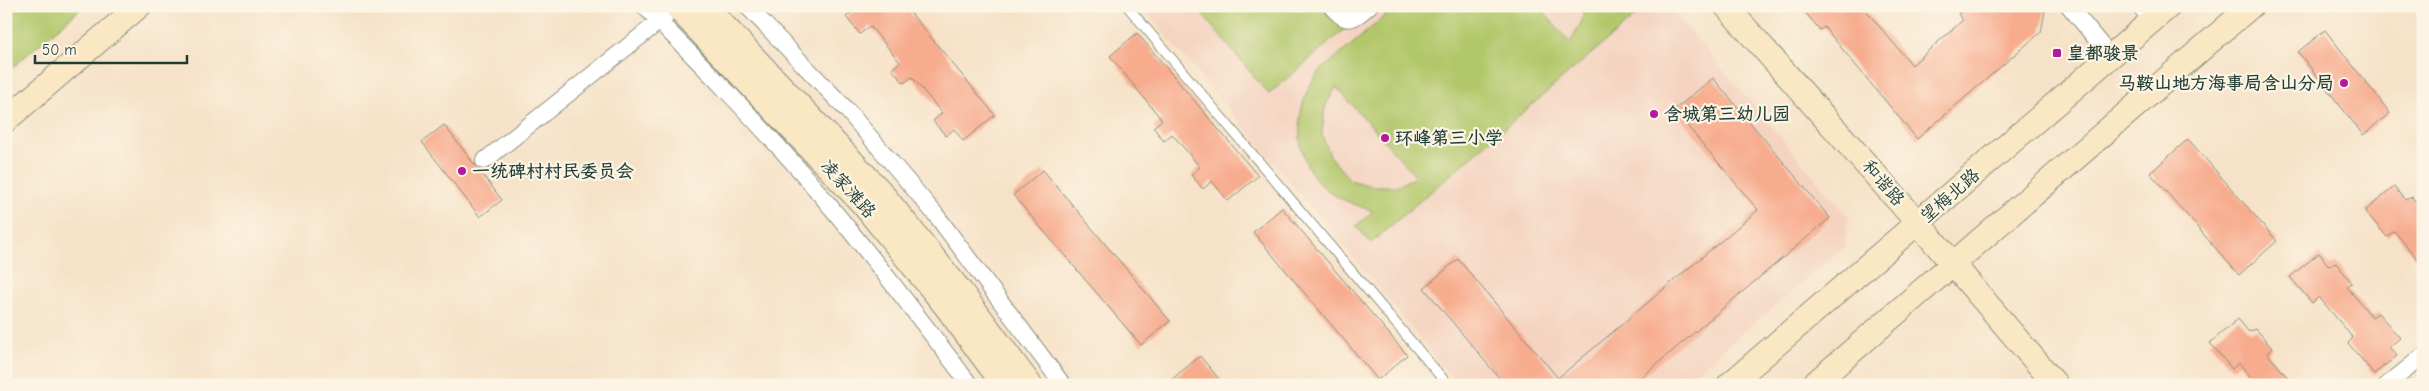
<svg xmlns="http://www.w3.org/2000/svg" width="2429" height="391" viewBox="0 0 2429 391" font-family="'Comic Neue','LXGW WenKai TC',sans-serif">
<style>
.built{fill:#f4d3c0}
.green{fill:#b2c76b;stroke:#688250;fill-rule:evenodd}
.building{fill:#f7ac8e}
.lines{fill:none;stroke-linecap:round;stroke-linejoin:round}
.lane-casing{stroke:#8a907e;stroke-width:11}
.street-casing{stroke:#8a907e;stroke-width:18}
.secondary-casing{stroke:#8a907e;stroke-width:26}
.path{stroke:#8a907e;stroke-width:3;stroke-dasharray:1 4;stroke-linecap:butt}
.lane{stroke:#fff;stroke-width:9}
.street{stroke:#fff;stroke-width:16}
.secondary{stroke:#fae7c3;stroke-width:24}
.poi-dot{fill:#b5179e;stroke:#fcf5e5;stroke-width:2}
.labels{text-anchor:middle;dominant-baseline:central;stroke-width:4.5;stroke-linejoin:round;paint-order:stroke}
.poi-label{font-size:18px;font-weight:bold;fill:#1f3d34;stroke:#fcf5e5;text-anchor:start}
.street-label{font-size:18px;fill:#1f3d34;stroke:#fcf5e5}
</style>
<rect width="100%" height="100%" fill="#fcf5e5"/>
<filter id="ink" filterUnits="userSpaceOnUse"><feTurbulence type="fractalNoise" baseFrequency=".02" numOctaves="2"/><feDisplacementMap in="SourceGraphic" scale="10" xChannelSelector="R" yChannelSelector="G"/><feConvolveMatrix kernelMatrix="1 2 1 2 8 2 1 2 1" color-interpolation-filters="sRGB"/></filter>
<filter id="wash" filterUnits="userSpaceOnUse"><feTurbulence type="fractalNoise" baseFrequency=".0096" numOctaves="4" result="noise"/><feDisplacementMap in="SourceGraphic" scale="20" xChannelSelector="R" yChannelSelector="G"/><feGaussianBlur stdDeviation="1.12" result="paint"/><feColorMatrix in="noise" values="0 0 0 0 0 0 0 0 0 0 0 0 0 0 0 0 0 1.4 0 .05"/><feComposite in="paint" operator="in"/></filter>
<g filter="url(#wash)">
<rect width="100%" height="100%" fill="#f6e2c8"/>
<path class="built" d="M1141,6H1669L1848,217L1845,247L1681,385H1457L1360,265Z"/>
<path class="green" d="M6,6H84L6,73Z
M1195,6H1325L1345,29L1269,94Z
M1396,6H1539L1570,43L1582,21L1584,6H1607V10L1611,6H1635L1640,12L1371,243L1356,226L1373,211C1356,205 1339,200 1325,188C1293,162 1293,109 1315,77C1321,69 1331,62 1338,56C1357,40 1377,23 1396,6ZM1336,87L1416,176V177L1395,186H1372L1350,180L1331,158L1322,135L1325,107Z"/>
<g id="blocks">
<path class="building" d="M859,6H905L995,115L963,141L954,129L946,136L933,121L942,113L912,77L904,83L892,69L900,62L870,26L860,34L846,17Z
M1800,6H1862L1912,65L1963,20L1958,14L1967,6H2046L2041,32L1917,139L1824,27L1820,30Z
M2325,30L2390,113L2363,135L2298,52Z
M1137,33L1258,176L1228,201L1212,181L1203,189L1191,175L1200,167L1172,134L1164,141L1153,127L1162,120L1110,56Z
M1713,78L1830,218L1632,385H1505L1424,288L1458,259L1558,378L1758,210L1674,110Z
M444,125L502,200L480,217L422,142Z
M2188,139L2277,241L2239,275L2150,173Z
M1043,170L1170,321L1141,345L1013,195Z
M2394,187L2405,200L2412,197L2423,211V266L2394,231L2387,237L2365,211Z
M1282,208L1407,355L1378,380L1253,232Z
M2319,253L2329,266L2336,263L2352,283L2347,287L2372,317L2378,313L2400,338L2389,347L2397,356L2374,374L2348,343L2353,338L2319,297L2312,303L2290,277Z
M2238,319L2249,332L2256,329L2272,348L2267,353L2294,385H2257L2239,363L2232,369L2210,343Z
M1200,356L1224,385H1165Z"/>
</g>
</g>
<g filter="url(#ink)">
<use href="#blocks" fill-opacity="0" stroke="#8a907e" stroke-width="1"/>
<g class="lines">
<g class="lane-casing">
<path id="lane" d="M1127,6L1448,385"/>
</g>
<g class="street-casing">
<path id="street" d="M644,6C698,61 752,116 803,174C861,242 916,313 970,385
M747,6L847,110L936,215L1063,385
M1331,6C1347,25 1352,21 1369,6
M2069,6L2111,57
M2140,6L2152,21
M484,161L666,16
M2387,385L2423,356"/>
</g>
<g class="secondary-casing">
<path id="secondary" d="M676,6L863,204L945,305L1004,385
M705,6L879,190L961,292L1030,385
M1726,6L1918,223L2056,385
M6,120L139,6
M1729,385L2169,6
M1813,385L2251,6"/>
</g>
<path class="path" d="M6,21L17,6"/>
<use href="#lane" class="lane"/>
<use href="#street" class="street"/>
<use href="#secondary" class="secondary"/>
</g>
</g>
<g class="poi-dot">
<rect x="2052" y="48" width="10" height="10" rx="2.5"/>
<circle cx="2344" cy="83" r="5"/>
<circle cx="1654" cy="114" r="5"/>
<circle cx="1385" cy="138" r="5"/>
<circle cx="462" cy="171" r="5"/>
</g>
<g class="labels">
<g class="poi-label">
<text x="2067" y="53">皇都骏景</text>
<text x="2334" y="83" text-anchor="end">马鞍山地方海事局含山分局</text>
<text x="1664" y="114">含城第三幼儿园</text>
<text x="1395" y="138">环峰第三小学</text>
<text x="472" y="171">一统碑村村民委员会</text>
</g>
<g class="street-label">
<text transform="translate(1883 183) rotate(49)">和谐路</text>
<text transform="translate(848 189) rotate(48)">凌家滩路</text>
<text transform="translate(1950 196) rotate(-41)">望梅北路</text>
</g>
</g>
<rect width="2429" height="391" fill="none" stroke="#fcf5e5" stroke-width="25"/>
<path d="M35 55v8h152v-8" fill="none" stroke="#1f3d34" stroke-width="2.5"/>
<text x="42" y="55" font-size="15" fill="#1f3d34" stroke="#fcf5e5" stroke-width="4" paint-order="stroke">50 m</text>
</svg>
